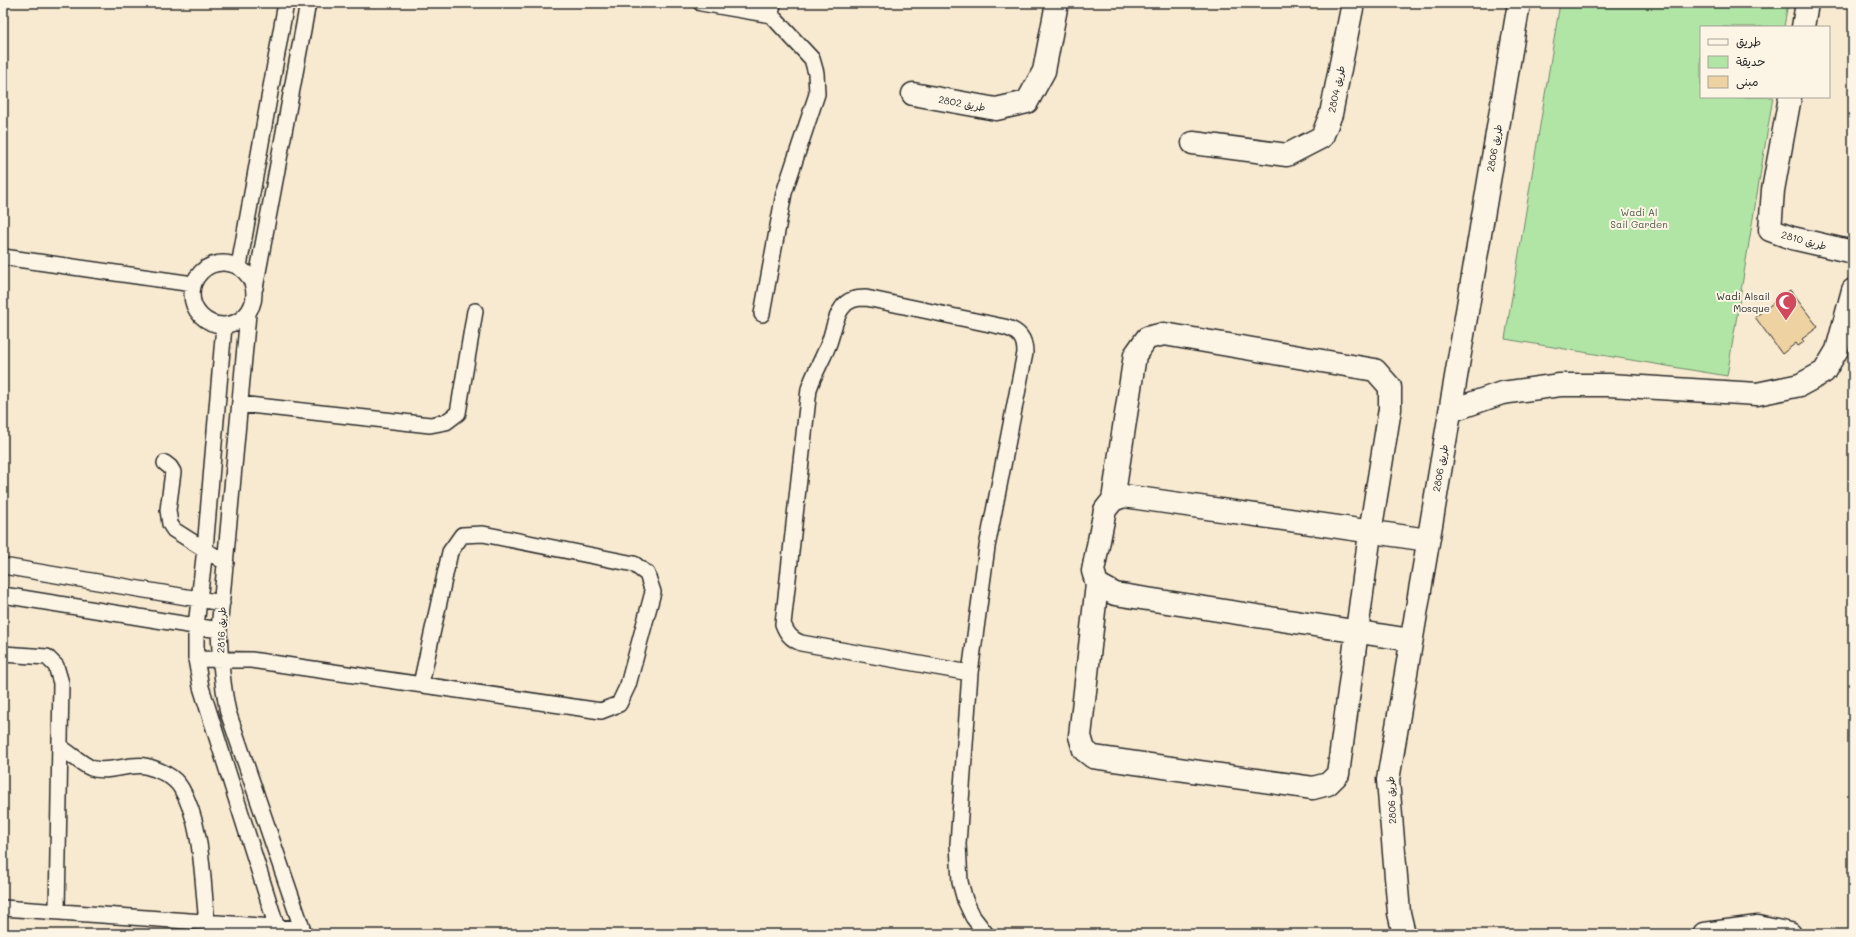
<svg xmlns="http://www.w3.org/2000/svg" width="1856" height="937" viewBox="0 0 1856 937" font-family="Mali,'Playpen Sans Arabic',sans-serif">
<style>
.green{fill:#b1e5a6;stroke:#6e8868}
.building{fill:#eed2a2;stroke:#2b2b2b}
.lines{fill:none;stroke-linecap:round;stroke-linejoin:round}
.service-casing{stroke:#2b2b2b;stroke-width:18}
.minor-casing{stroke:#2b2b2b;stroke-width:25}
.service{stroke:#fcf5e5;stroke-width:15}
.minor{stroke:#fcf5e5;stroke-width:22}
.labels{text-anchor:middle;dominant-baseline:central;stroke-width:4;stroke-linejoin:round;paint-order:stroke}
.street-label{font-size:10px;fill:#2b2b2b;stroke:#fcf5e5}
.park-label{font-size:10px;fill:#4c5a4a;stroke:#fcf5e5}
.poi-label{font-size:10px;fill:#2b2b2b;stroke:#fcf5e5;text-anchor:end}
</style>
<rect width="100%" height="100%" fill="#f8ead1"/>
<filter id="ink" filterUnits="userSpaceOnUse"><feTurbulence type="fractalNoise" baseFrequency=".025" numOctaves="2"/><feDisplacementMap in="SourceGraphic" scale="8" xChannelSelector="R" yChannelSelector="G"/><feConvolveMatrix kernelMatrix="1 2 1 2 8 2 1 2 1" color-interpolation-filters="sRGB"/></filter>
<g filter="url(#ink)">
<path class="green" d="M1560,3H1788L1784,27H1701V97H1773L1727,376L1505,339Z"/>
<path class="building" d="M1790,290L1818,327L1802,339L1804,342L1798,346L1796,343L1782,354L1755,317Z"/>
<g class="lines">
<g class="service-casing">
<path id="service" d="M701,3L771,15L773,3
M3,257L193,284
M192 294a31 31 0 1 1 62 0a31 31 0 1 1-62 0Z
M239,266L286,3
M255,288L308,3
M248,314L219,630C220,658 222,684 228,712L304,934
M762,314L784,193L817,94L816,73L812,59L771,15
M224,326L205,549L196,626V659L201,687L279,934
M240,404L430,425L446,422L458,413L475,311
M165,463L170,467L173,472L168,510L170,524L174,530L226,563
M3,566L222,603
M3,595L219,630
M3,654L47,657L56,666L61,683L57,911
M196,659L251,660L601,711L619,704L628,685L653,592L647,574L634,564L483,534L462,535L450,552L421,684
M970,673L801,643C791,639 787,634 783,624L809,389C814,373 823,359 829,343C833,332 835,317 842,308C848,299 857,298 866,298L1004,327C1019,331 1025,338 1025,353L987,547L970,673L958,844L960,882L965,900L973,917L986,934
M60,747C70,753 80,763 91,768C106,774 130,763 145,766C158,769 174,776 181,788C203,824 202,881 207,922
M3,908L302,929"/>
</g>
<g class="minor-casing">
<path id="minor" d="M1803,27L1807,3
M913,94L996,109L1027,102L1044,71L1057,3
M1790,97L1773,190L1770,230L1792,238L1853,252
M1193,143L1287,155L1322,137L1331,114L1353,3
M1450,411L1502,393L1560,385H1609L1757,394L1800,385L1824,372L1837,350L1853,290
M1097,584L1080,736L1084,750L1093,757L1313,788L1328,784L1338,774L1370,533L1390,409V387L1375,370L1164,334L1147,338L1135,355L1113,500
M1411,640L1115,594L1097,584L1093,571L1105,510L1113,500L1124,496L1428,540
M1404,934L1399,913L1388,780L1519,3
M1704,934L1758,927L1790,934"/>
</g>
<use href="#service" class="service"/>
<use href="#minor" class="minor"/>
</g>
</g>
<defs>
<g id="mosque-pin" transform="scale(1.15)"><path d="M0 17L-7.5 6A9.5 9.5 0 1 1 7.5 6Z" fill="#d1495b" stroke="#fcf5e5"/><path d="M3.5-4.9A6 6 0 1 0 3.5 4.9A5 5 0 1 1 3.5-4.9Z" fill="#fff"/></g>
</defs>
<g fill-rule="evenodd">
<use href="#mosque-pin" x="1786" y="302"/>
</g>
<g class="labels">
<g class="street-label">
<text transform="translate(1336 89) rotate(-78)">طريق 2804</text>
<text transform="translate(962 103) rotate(10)">طريق 2802</text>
<text transform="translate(1494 148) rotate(-80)">طريق 2806</text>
<text transform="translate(1804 240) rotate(15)">طريق 2810</text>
<text transform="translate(1440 468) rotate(-80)">طريق 2806</text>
<text transform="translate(221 630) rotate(-88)">طريق 2816</text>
<text transform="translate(1391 800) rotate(-93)">طريق 2806</text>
</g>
<g class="park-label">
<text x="1639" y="212">Wadi Al<tspan x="1639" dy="12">Sail Garden</tspan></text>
</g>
<g class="poi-label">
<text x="1770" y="296">Wadi Alsail<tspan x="1770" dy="12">Mosque</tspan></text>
</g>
</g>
<rect width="1856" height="937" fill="none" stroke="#fcf5e5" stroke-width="16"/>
<rect x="8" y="8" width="1840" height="921" fill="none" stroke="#2b2b2b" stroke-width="1.5" filter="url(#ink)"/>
<rect x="1700" y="26" width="130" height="72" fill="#fcf5e5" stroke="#a8a49b"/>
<rect x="1708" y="39" width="20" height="6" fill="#fcf5e5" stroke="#a8a49b"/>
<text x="1736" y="46" font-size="12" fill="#2b2b2b">طريق</text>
<rect x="1708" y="56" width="20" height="12" fill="#b1e5a6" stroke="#a8a49b"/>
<text x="1736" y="66" font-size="12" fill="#2b2b2b">حديقة</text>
<rect x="1708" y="76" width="20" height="12" fill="#eed2a2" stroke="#a8a49b"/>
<text x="1736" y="86" font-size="12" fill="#2b2b2b">مبنى</text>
</svg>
